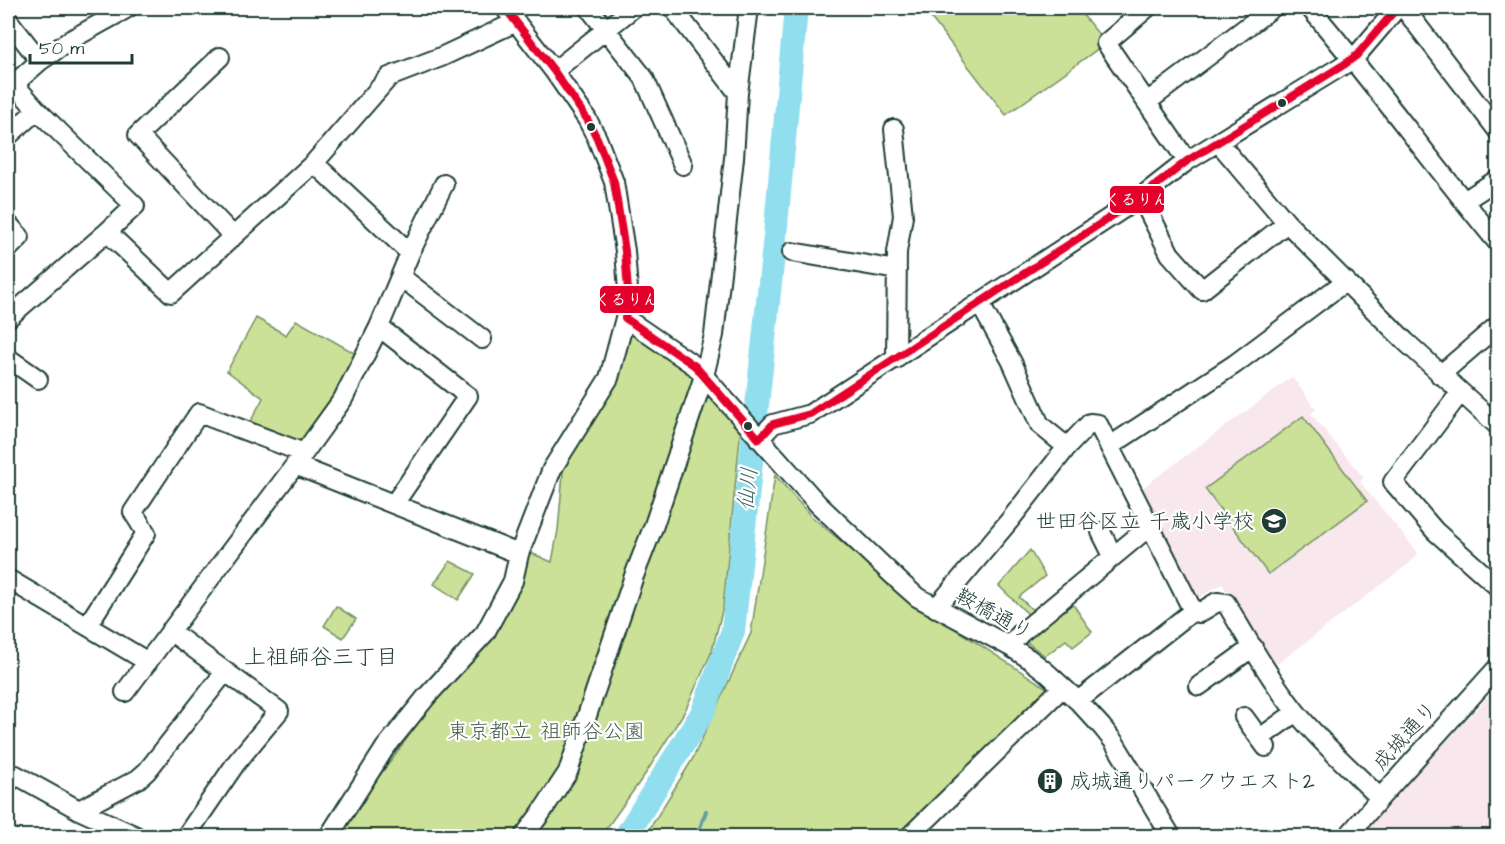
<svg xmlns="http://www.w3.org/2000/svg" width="1505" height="844" viewBox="0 0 1505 844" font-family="'Architects Daughter','Klee One',sans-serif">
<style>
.built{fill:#f8e7ed}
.green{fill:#cae197;stroke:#748f66;stroke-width:1.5}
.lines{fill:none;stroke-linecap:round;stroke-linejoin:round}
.stream{stroke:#639ea4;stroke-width:4}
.river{stroke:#90deee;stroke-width:24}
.minor-casing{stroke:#1f3d34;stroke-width:22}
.minor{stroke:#fff;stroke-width:18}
.bus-1-casing{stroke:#fff;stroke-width:12}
.bus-1{stroke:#e4002b;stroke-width:8}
.bus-dot{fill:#1f3d34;stroke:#fff;stroke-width:2}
.labels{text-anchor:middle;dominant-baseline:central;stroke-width:4.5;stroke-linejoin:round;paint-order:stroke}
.poi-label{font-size:21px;fill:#1f3d34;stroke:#fff;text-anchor:end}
.street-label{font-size:21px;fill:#1f3d34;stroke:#fff}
.park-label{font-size:21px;fill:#415e48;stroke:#fff}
.water-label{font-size:22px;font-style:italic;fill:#3b6562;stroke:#fff}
.neighbourhood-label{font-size:22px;fill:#1f3d34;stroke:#fff}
.line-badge{stroke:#fff;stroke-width:2}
.badge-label{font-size:16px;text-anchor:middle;font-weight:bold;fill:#fff}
</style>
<rect width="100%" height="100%" fill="#fff"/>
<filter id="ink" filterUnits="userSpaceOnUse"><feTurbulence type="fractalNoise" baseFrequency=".0167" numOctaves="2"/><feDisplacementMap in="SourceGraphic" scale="12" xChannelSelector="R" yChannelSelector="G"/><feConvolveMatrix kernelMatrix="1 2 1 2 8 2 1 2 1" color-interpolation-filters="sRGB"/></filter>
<g filter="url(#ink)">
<path class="built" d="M1292,377L1316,409L1311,414L1364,478L1360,482L1418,553L1411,562L1276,665L1222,584L1195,600L1141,489Z
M1497,687V836H1363L1388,804Z"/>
<path class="green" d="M914,8H1077L1106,43L1006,115L924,9Z
M256,318L286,335L296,320L360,356L339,398L301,448L247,428L263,398L227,371Z
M626,329L682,366L741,428L723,607L712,651L685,711L646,773L601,836H340L369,790L456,672L526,551L552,562L558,530L564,462Z
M1303,416L1367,501L1268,574L1205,489Z
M775,475L810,515L913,602L1050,690L902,836H645L692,760L751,633Z
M1030,550L1045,576L1019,597L1036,613L1031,617L999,586Z
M450,561L475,574L458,600L434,584Z
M1068,597L1092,632L1073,647L1066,640L1045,656L1020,637Z
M336,606L356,619L343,638L324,626Z"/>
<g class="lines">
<path class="stream" d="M697,836L706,811"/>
<path class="river" d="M626,836L703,712L733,631L775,236L796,8"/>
<g class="minor-casing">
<path id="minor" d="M589,8L644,78L683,165
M673,8L738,93
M1147,8L1106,43L1187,161
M1310,8C1375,84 1434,166 1498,243
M1404,8L1498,131
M8,20L40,61
M220,57L138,135L233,236
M554,71L633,8
M8,86L14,84L40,61L72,39L128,8
M1147,102L1272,8
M894,129L903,216L897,252L896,359
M8,136L37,110
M1219,143L1287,223L1406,342L1498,426
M314,163L410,253
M1141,197L1170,254L1202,290L1287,223
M1464,201L1498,179
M8,224L20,237L8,249
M107,232L171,293L314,163L389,77L441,57L516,22
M792,252L897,270
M401,277L482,339
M980,304L1012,362L1040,425L1067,447L1090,423L1098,424L1193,611L1199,613L1217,602L1226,603C1248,640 1269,678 1296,712C1321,743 1352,770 1380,798
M8,318L107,232L135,206L37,110L14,84
M625,318L695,366L818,504L900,582L917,597L1009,646L1028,658L1045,671L1078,701L1102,727L1114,742L1171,836
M379,327L468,396L394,504
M8,358L38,379
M1440,375L1498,325
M1460,393L1393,482L1435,531L1498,587
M759,439L773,424L810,414L1141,197L1187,161L1345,64L1357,55L1397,8
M1110,446L1235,364L1346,281
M295,465L519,554
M1101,532L1113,556
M8,579L148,662
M936,608L1010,520L1067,447
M87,626L146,533L133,512L199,413L304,453
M170,631L279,711L236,763L186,836
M1009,646L1021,633L1150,526
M1199,686L1253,647
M125,692L304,453L343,399L379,327L410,253L444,184
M1078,701L1193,611
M1244,717L1266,747
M1260,738L1296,712
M8,783L16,775L79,810L136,836
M79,810L138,779L147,771L225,672
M329,836L385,748L427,696L485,633L513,581L519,554L552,469L609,378L625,318L628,291L625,251L614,182L597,138L587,119L554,71L505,8
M524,836L541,813L568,772L634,576L654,525L704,376L714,335L734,158L738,93L749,8
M910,836L1063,687
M1348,836L1380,798L1498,667"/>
</g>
<use href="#minor" class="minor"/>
<g class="bus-1-casing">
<path id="bus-1" d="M505,8L554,71L587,119L597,138L614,182L625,251L628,291L625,318L695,366L759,439L773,424L810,414L1141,197L1187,161L1345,64L1357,55L1397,8"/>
</g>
<use href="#bus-1" class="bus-1"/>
</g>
</g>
<defs>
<g id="school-disc" transform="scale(1.35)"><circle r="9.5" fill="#1f3d34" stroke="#fff"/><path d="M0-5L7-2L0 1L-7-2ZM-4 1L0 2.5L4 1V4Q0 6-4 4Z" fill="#fff"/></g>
<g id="building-disc" transform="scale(1.35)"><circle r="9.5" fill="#1f3d34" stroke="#fff"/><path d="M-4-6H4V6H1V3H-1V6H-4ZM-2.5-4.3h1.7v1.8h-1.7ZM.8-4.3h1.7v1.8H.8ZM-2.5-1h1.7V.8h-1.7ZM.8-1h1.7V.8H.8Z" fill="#fff"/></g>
</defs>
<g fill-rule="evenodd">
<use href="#school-disc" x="1274" y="521"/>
<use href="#building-disc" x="1050" y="781"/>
</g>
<g class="bus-dot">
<circle cx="1282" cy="103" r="5"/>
<circle cx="591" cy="127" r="5"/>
<circle cx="748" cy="426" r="5"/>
</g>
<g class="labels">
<g class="poi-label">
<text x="1254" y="521">世田谷区立 千歳小学校</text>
<text x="1070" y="781" text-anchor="start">成城通りパークウエスト2</text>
</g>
<g class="street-label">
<text transform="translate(994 614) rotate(29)">鞍橋通り</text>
<text transform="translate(1405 736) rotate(-48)">成城通り</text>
</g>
<g class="park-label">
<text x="546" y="731">東京都立 祖師谷公園</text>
</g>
<g class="water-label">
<text transform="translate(748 489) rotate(-84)">仙川</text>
</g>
<g class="neighbourhood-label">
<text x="321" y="657">上祖師谷三丁目</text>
</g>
</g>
<g class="line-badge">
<rect x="1109" y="185" width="56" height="29" rx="6" fill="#e4002b"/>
<rect x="599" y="285" width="56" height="29" rx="6" fill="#e4002b"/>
</g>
<g class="badge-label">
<text x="1137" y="205">くるりん</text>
<text x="627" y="305">くるりん</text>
</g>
<rect width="1505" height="844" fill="none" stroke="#fff" stroke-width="30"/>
<rect x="15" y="15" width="1475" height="814" fill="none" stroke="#1f3d34" stroke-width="2" filter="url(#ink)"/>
<path d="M30 54v9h102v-9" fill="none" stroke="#1f3d34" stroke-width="3"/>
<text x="39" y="54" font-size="18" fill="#1f3d34" stroke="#ffffff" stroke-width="4.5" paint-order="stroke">50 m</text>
</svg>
